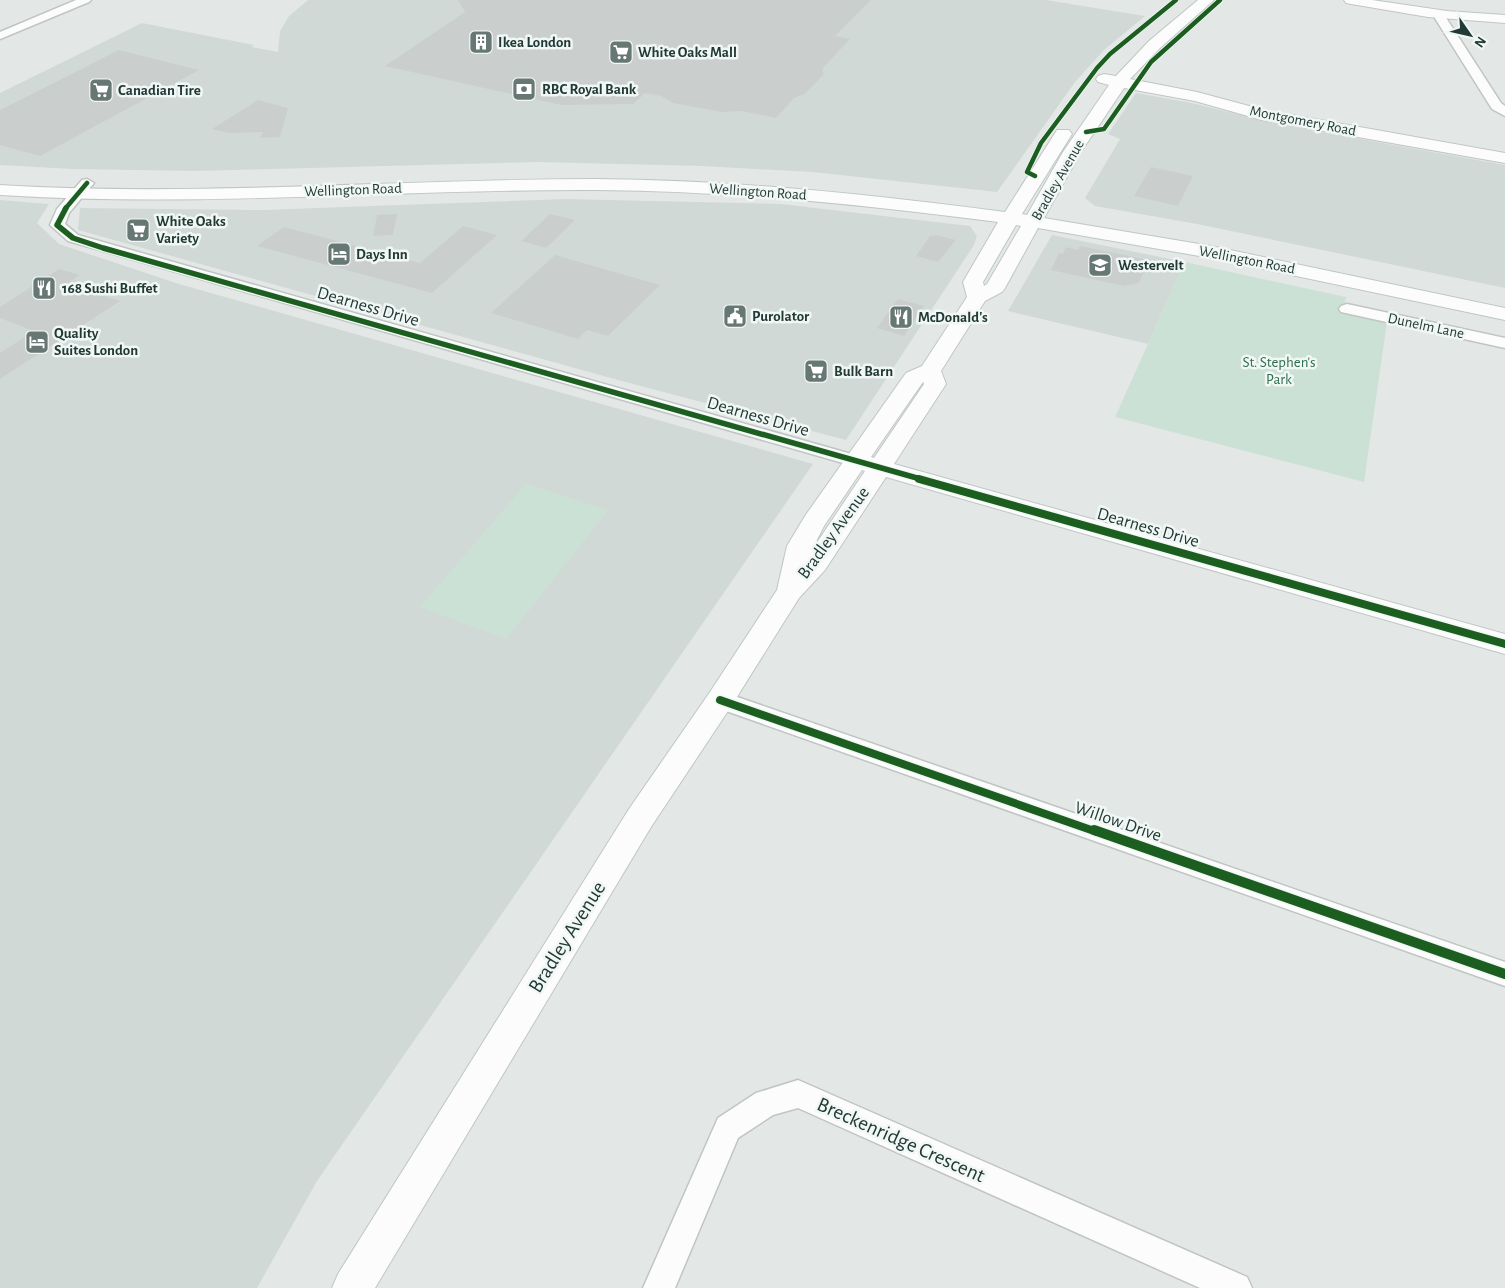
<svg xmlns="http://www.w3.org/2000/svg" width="1505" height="1288" viewBox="0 0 1505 1288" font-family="'Alegreya Sans',sans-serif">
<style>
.built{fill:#d1d9d6}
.green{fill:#cce1d5}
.building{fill:#cacfcd}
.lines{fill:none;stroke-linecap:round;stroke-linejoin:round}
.street-casing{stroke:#c0c5c3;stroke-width:3}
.secondary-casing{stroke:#bfc6c4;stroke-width:2}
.street{fill:#fbfcfb;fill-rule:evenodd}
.secondary{fill:#fbfcfb;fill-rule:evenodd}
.cycleway-far3-casing{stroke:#f1f7f5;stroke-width:6}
.cycleway-far2-casing{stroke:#f1f7f5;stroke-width:8}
.cycleway-far1-casing{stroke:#f1f7f5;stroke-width:11}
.cycleway-casing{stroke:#f1f7f5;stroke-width:13}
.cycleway-far3{stroke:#1b5e20;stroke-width:4.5}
.cycleway-far2{stroke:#1b5e20;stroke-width:5.5}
.cycleway-far1{stroke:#1b5e20;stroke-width:8}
.cycleway{stroke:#1b5e20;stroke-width:10}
.labels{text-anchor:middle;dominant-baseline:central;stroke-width:5;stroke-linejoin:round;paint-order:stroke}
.far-poi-label{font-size:15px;font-weight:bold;fill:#223a36;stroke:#f1f7f5;text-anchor:start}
.far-street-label{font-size:15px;fill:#223a36;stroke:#f1f7f5}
.far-park-label{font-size:15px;fill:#2f6e4f;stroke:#f1f7f5}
.street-label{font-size:18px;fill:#223a36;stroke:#f1f7f5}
.near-street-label{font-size:21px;fill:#223a36;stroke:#f1f7f5}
</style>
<rect width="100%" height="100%" fill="#e3e8e6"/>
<path class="built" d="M308,0H1046L1145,16L1104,50L1075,82L997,192L812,172L702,166L538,162L194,171L72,169L0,165V93L142,23L254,45L252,47L278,52L280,31L289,16Z
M1136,93L1192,103L1272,123L1505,165V288L1197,224L1095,206L1085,198L1120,139L1108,134Z
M565,199L781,204L970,226L977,236L974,245L846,440L618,380L78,230L80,208L263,210Z
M0,200L49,204L37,223L59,244L179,284L813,464L317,1181L257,1288H0Z
M1052,235L1185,262L1148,344L1008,311Z"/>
<path class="green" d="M1185,262L1346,297L1343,312L1387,322L1364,482L1115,417Z
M526,484L608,510L506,639L420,607Z"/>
<path class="building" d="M458,0H871L835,36L850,39L822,69L824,74L805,94L794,98L776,118L742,111L722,112L673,103L661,96L645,93L633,104L561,105L385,66L465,12Z
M119,50L199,70L40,156L0,145V110Z
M258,100L288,108L280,137L260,138L263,132L229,133L212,129Z
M1151,167L1193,176L1178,206L1134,196Z
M397,214L393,235L373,236L377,215Z
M550,214L575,220L546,248L521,241Z
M463,226L497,235L432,293L257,246L284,227L420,263Z
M936,235L956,240L938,262L916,256L930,236Z
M1080,246L1149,260L1139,283L1124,286L1051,270L1059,253L1063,254L1066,247L1078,250Z
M555,255L660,285L608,336L587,330L578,339L491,313Z
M59,269L80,275L66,284L120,301L0,379V353L34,331L0,318V307Z
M898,299L924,306L904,336L877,328Z"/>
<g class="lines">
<g class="street-casing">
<path id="street" d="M76,0H91L89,2L0,39V32Z
M1439,12L1443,13L1501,103L1505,106V116L1492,109L1433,15Z
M87,179L94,183L69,213L65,224L78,235L862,457L865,461L862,465L856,467L850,465L68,241L50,225L57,209L82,180Z
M1347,304L1505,338V348L1341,312L1339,309L1341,306Z
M720,691L1505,962V986L712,706L709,700L712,694Z
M798,1080L1247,1277L1252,1288H1200L798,1108L773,1115L738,1138L675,1288H643L718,1118L756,1093Z"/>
</g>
<g class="secondary-casing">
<path id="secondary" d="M1198,0H1214L1160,48L1130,79L1197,92L1264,110L1505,153V163L1262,120L1195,101L1124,88L1081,152L1044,218L1211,246L1505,308V320L1211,258L1038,228L1005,288L1002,292L985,301L941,371L946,384L894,464L1505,634V654L886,477L825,570L799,598L730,708L651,827L375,1288H332L338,1274L629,809L710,692L777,590L787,546L805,516L906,373L922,366L967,297L963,282L998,222C865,205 732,191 598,190C399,189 199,208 0,195V185C199,197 398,179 597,179C733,180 869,194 1005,212L1057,130H1069L1072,134L1022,214L1027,215L1063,152L1109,85L1098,82L1096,79L1098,76L1104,74L1116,76L1149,41ZM1016,225L1021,226L987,284L984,286L983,282ZM923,382L924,384L874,458L871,457ZM862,470L865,471L812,550L824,526Z
M1344,0H1372L1447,11L1505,15V23L1428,17L1351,4L1346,3Z"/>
</g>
<use href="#street" class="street"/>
<use href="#secondary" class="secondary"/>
<g class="cycleway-far3-casing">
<path id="cycleway-far3" d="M1086,132L1104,129L1151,62L1220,0
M1035,176L1027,172L1041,143L1097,68L1110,54L1176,0
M65,209L87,183"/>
</g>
<g class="cycleway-far2-casing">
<path id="cycleway-far2" d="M66,208L57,225L73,238L103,248L924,480"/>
</g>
<g class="cycleway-far1-casing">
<path id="cycleway-far1" d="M919,479L1505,644
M720,700L1097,832"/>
</g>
<g class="cycleway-casing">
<path id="cycleway" d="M1094,830L1505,974"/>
</g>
<use href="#cycleway-far3" class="cycleway-far3"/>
<use href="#cycleway-far2" class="cycleway-far2"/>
<use href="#cycleway-far1" class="cycleway-far1"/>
<use href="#cycleway" class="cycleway"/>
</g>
<defs>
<g id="building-square" transform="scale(1.25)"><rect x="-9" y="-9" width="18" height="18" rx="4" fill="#667774" stroke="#f1f7f5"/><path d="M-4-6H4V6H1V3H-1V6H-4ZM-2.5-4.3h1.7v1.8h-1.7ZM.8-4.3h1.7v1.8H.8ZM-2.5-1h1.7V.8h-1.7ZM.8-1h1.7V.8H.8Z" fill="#fff"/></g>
<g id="supermarket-square" transform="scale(1.25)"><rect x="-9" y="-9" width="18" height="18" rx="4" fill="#667774" stroke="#f1f7f5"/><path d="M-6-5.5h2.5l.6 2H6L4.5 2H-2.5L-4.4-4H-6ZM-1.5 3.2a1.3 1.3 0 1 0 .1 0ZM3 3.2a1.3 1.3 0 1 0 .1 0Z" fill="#fff"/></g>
<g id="bank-square" transform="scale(1.25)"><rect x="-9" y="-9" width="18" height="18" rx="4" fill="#667774" stroke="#f1f7f5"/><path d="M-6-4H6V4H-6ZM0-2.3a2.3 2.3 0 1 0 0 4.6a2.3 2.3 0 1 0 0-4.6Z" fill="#fff"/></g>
<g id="hotel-square" transform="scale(1.25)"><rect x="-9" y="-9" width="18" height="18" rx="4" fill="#667774" stroke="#f1f7f5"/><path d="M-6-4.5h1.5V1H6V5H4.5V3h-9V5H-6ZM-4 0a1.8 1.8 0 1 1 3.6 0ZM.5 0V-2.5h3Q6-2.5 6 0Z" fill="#fff"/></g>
<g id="university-square" transform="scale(1.25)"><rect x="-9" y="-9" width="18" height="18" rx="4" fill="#667774" stroke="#f1f7f5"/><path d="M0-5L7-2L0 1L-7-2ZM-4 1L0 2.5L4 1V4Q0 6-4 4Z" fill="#fff"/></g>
<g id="restaurant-square" transform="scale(1.25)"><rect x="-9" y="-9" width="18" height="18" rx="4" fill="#667774" stroke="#f1f7f5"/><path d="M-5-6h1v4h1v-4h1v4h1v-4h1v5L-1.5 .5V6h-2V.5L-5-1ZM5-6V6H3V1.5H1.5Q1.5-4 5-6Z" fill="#fff"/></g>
<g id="civic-square" transform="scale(1.25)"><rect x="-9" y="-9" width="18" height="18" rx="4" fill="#667774" stroke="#f1f7f5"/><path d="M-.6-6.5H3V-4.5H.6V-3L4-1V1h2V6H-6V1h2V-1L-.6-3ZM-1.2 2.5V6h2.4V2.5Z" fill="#fff"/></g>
</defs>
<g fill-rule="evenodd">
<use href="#building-square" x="481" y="42"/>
<use href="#supermarket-square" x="621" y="52"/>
<use href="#bank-square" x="524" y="89"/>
<use href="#supermarket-square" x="101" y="90"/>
<use href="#supermarket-square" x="138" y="230"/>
<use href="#hotel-square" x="339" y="254"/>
<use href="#university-square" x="1100" y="265"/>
<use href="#restaurant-square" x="44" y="288"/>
<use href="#civic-square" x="735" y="316"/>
<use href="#restaurant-square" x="901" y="317"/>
<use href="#hotel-square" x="37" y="342"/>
<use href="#supermarket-square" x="816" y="371"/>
</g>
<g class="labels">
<g class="far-poi-label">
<text x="498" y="42">Ikea London</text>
<text x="638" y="52">White Oaks Mall</text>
<text x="542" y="89">RBC Royal Bank</text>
<text x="118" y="90">Canadian Tire</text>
<text x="156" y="221">White Oaks<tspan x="156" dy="17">Variety</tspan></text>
<text x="356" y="254">Days Inn</text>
<text x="1118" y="265">Westervelt</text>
<text x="62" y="288">168 Sushi Buffet</text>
<text x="752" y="316">Purolator</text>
<text x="918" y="317">McDonald's</text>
<text x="54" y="333">Quality<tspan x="54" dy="17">Suites London</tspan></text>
<text x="834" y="371">Bulk Barn</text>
</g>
<g class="far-street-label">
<text transform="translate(1303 121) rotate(11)">Montgomery Road</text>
<text transform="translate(1058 180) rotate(-60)">Bradley Avenue</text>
<text transform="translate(353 190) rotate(-2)">Wellington Road</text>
<text transform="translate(758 192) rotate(4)">Wellington Road</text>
<text transform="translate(1247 260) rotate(11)">Wellington Road</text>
<text transform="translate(1426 326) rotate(12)">Dunelm Lane</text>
</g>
<g class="far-park-label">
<text x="1279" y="362">St. Stephen's<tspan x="1279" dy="17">Park</tspan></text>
</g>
<g class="street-label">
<text transform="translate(368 307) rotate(16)">Dearness Drive</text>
<text transform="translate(758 417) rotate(16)">Dearness Drive</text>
<text transform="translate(1148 528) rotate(16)">Dearness Drive</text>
<text transform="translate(834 533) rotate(-54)">Bradley Avenue</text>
<text transform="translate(1118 822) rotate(19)">Willow Drive</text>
</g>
<g class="near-street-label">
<text transform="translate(567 937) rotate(-58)">Bradley Avenue</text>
<text transform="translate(901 1140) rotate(24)">Breckenridge Crescent</text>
</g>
</g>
<g transform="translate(1470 35) rotate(124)" stroke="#f1f7f5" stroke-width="4" paint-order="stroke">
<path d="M0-4L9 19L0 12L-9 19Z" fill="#223a36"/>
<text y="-8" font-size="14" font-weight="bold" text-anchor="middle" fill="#223a36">N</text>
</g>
</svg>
